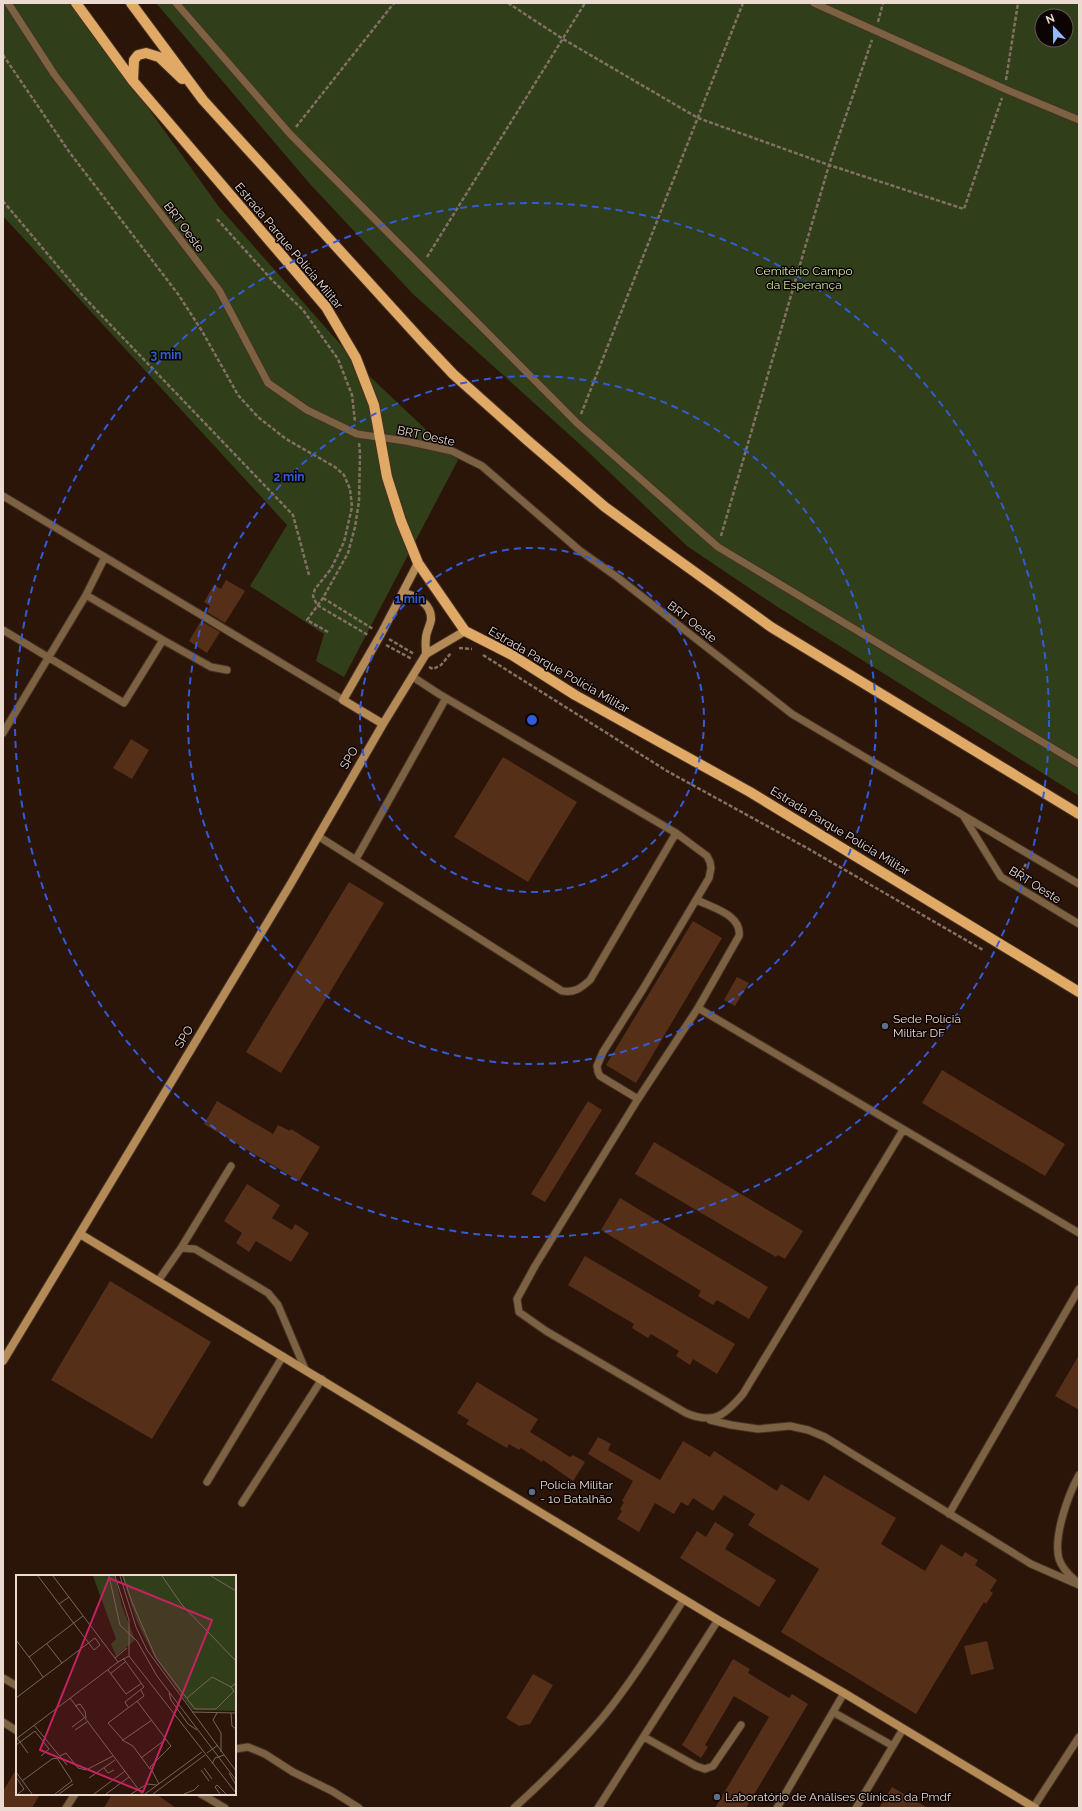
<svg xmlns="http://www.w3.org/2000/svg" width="1082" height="1811" viewBox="0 0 1082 1811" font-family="Raleway,sans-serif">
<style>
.green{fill:#303f19;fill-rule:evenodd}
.building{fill:#562f19}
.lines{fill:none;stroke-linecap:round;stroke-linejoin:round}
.lane-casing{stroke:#463125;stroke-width:9}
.secondary-casing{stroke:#463125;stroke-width:10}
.primary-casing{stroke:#463125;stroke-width:12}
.path{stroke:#837065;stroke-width:2.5;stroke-dasharray:4 2;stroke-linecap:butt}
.lane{stroke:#7c6242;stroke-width:7}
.secondary{stroke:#b48a56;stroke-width:8}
.primary{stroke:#e0a965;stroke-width:10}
.ring{fill:none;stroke:#325cd7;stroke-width:2;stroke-dasharray:7 5}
.service-dot{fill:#5c6f8a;stroke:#0c0402;stroke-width:1.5}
.labels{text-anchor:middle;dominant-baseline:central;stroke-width:3;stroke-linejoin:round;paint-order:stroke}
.street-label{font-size:12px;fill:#eadad2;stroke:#0c0402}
.park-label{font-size:12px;fill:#cce9a3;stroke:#0c0402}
.poi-label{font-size:12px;fill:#eadad2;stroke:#0c0402;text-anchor:start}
.inset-road{fill:none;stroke:#776459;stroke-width:1}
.view{fill:#c42261;fill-opacity:0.15;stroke:#c42261;stroke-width:2}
.inset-edge{fill:none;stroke:#eadad2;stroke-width:2}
.centre{fill:#325cd7;stroke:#0c0402;stroke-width:2}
.ring-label{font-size:12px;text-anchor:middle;font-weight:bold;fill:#325cd7;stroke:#0c0402;stroke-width:3;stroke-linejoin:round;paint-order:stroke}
</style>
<rect width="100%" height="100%" fill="#2b1509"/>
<path class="green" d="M3,3H73L219,207L364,371L458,460L344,677L316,661L324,634L250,586L287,525L3,216Z
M156,3H1079V796L776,606L687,546L584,448L413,294L310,184ZM1042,16H1066V40H1042Z"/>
<path class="building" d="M226,580L245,591L225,623L207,612L210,606L204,602L214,585L221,589Z
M201,621L220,632L207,653L189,641Z
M131,739L149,750L132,779L113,768Z
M503,757L577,802L528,882L454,837Z
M349,882L384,903L281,1073L246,1052Z
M693,921L722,938L636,1083L606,1065Z
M737,977L749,983L735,1006L724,1000Z
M942,1070L1065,1144L1045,1176L922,1103Z
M217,1101L273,1134L278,1125L290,1131L291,1129L320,1147L299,1181L204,1124Z
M588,1101L602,1110L545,1202L531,1194Z
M654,1142L803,1231L785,1259L778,1255L776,1257L635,1174Z
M247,1184L280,1205L272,1218L292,1230L295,1224L309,1233L291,1262L256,1241L249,1252L236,1243L242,1233L224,1221Z
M620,1198L768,1287L749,1319L717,1300L713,1305L698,1296L701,1291L601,1230Z
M585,1256L735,1344L717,1374L693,1359L690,1365L676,1356L679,1351L651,1334L648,1338L632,1328L634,1324L568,1285Z
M110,1281L211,1342L152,1439L51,1380Z
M1079,1355V1410L1055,1396Z
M477,1382L538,1419L530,1432L570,1457L573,1455L585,1462L573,1481L543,1460L542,1462L521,1448L519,1450L509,1444L507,1448L466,1424L469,1420L457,1413Z
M598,1437L611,1444L608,1450L660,1480L683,1441L710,1457L714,1451L777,1491L781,1484L809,1501L824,1475L896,1518L881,1544L925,1571L941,1544L962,1557L965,1552L978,1560L975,1565L997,1580L990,1591L993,1593L986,1604L984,1602L974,1618L916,1714L781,1632L819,1569L748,1525L755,1514L724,1495L713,1511L693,1498L688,1506L681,1502L674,1514L655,1503L639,1532L617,1519L622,1511L620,1509L624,1502L622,1501L633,1481L588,1454Z
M715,1522L734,1534L725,1549L776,1580L759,1607L680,1558L697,1531L706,1537Z
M987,1641L994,1669L971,1675L964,1646Z
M733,1659L750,1669L748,1673L789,1698L792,1694L808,1704L746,1808H715L769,1717L734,1696L705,1745L708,1747L701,1758L682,1745Z
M533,1674L553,1685L530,1724L519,1726L506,1718Z
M17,1768V1794H40L32,1808H3V1791Z
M892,1787L928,1808H879Z
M112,1794H156L176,1808H104Z"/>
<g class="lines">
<g class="lane-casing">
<path id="lane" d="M8,3L54,74L219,290L268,383L307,410L357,434L406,441L452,451L482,466L579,550L617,577L792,714L1079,884
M176,3L290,134L577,423L718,547L1079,764
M814,3L1005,89L1079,120
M3,496L343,700
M3,630L124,703L163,640L86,595
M163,640L211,667L227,670
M413,677L439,694L676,833L707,856L710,862L711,868L709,878L643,989L603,1052L597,1066L598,1072L600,1076L638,1099
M3,733L86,595L105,557
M964,817L1001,877L1079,924
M318,836L562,991C575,993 581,988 590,980L676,833
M356,859L446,698
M697,900C713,908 742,915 739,936L698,1008L638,1099L535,1266L517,1299L519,1312L546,1331L686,1413C714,1425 725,1415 743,1394L903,1130
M698,1008L1079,1233
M181,1248L231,1166
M158,1281L181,1248L195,1249L268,1293L278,1305L305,1369
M710,1420L731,1425L758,1429L790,1426L808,1430L825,1437L1031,1564L1079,1585
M207,1482L283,1356
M242,1503L322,1379
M949,1514L1079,1289
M1076,1581C1070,1576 1062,1568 1059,1559C1053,1537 1068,1495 1079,1475
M3,1678L17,1686
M833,1712L893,1746
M3,1722L17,1731
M644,1737L696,1766L705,1769L713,1766L741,1725
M235,1749L248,1747L265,1754L293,1772L332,1791L359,1808
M201,1794L225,1808
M66,1808L75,1794
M514,1808C545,1780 576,1749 603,1717C633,1680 658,1639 684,1599
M598,1808L718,1620
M777,1808L844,1693
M856,1808L903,1729
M1033,1808L1079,1737"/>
</g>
<g class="secondary-casing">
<path id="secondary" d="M403,593C417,596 432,604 431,620C430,626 426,632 426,638C425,643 426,649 426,654
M383,724L343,700L381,634L418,563
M80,1234L718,1620L844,1693L1035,1808
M3,1361L290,885L383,724L426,654L465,631"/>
</g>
<g class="primary-casing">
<path id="primary" d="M76,3L133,81L326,307L356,358L374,405L387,477L401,521L418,563L465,631L512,655L575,695L750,792L1079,992
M131,3L203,100L422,341L453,374L527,440L605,507L657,545L771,627L1079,814
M133,81L134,60L138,55L146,53L159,57L182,79"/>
</g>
<path class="path" d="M508,3L563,39L698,118L829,165L964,209L1002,98
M878,22L883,3
M3,55L70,153L178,294L202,331L238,395L258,417L286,439L335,467L344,475L350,489L352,507L344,542L331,569L315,589L313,596L317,605L368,635
M1006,80L1018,3
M296,127L394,3
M3,201L82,295L293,515L309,575
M217,219L272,280L303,310L338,359L352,395L355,422
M427,257L585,3
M581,414L743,3
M721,536L829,165L872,40
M323,598L373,629
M328,632L307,620L323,598L348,553L355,527L359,501L360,453L359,443
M389,639L414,654
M386,645L412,659
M459,648L472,649
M483,655L667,771L807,848L983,950
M429,667L433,669L441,665L451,653
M1018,877L1026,864"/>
<use href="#lane" class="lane"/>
<use href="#secondary" class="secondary"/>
<use href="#primary" class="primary"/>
</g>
<g class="ring">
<circle cx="532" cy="720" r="172"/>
<circle cx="532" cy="720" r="344"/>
<circle cx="532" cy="720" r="517"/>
</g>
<g class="service-dot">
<circle cx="885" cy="1026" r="4"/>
<circle cx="532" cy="1492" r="4"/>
<circle cx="717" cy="1797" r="4"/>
</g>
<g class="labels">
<g class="street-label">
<text transform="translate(184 227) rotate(53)">BRT Oeste</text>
<text transform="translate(289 246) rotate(50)">Estrada Parque Polícia Militar</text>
<text transform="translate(426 436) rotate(12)">BRT Oeste</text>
<text transform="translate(692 622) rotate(38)">BRT Oeste</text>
<text transform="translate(559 670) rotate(30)">Estrada Parque Polícia Militar</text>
<text transform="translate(349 758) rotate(-60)">SPO</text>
<text transform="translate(840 831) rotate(31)">Estrada Parque Polícia Militar</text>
<text transform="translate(1035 885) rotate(32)">BRT Oeste</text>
<text transform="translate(184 1037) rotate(-59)">SPO</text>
</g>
<g class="park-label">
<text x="804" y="271">Cemitério Campo<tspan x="804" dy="14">da Esperança</tspan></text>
</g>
<g class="poi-label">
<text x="893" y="1019">Sede Polícia<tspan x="893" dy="14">Militar DF</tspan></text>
<text x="540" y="1485">Polícia Militar<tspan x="540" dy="14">- 1o Batalhão</tspan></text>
<text x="725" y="1797">Laboratório de Análises Clínicas da Pmdf</text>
</g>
</g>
<g transform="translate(16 1575)">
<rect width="220" height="220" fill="#2b1509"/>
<path d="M77,1H99L106,31L119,65L100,81L95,69L100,64ZM106,1H220V136L176,135L138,81L121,47Z" fill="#303f19"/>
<path class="inset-road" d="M22,1L78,75L84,70L79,63M37,1L102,87M93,1L104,50L121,66L141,101L220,205M99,1L113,45V81L220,218M104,1L120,52L131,75L220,196M107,1L116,27L140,83L179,134H200L218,116L215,112M146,1L166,30L220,86M195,1L220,16M43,29L53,22M0,65L13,82M31,69L46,88M99,83L111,73M107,83L128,112L109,127L112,132M92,95L110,119L126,108M94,99L109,87M27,102L13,82L67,41M125,115L128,121L92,148L107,165L136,145M153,118L155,125L172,149L181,155M0,123L79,63M54,123L126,219M171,123L196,102L215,112L220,108M121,126L155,171L134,192L143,209M59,131L64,129L69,136L70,143M176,137L220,138M201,138L197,145L205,158V177M215,138L216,151L220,154M18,150L51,190M56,152L68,143M59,155L71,147M1,163L12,178M0,164L102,87L113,81M106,165L117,171L134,194M0,170L19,156L33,174L25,181M191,178L202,170M44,181L50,178L62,193L70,195L97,181M125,183L150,164M196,189L199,183L208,180M88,193L92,198L98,195M188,193L196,204M185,195L193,206M0,197L16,219M213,198L220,210M0,202L8,214L2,219M73,203L99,185M6,206L36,184L41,183L56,206L39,219M43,219L57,209M78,219L109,196M90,219L113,202M115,219L131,209L141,210M129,219L186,177M137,219L189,180M168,219L178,215L183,210M204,219L199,212L201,210L210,219"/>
<path class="view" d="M93,3L196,45L127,217L24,175Z"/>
<rect width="220" height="220" class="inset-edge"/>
</g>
<circle cx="532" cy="720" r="6" class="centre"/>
<g class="ring-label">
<text x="166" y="359">3 min</text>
<text x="289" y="481">2 min</text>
<text x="410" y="603">1 min</text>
</g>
<rect width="1082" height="1811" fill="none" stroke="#eadad2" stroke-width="8"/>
<g transform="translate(1054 28) rotate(338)"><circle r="19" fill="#0c0402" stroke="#655a55"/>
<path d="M0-3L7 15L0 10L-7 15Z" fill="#94b7fd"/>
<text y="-6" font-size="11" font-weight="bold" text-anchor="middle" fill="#eadad2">N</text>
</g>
</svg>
